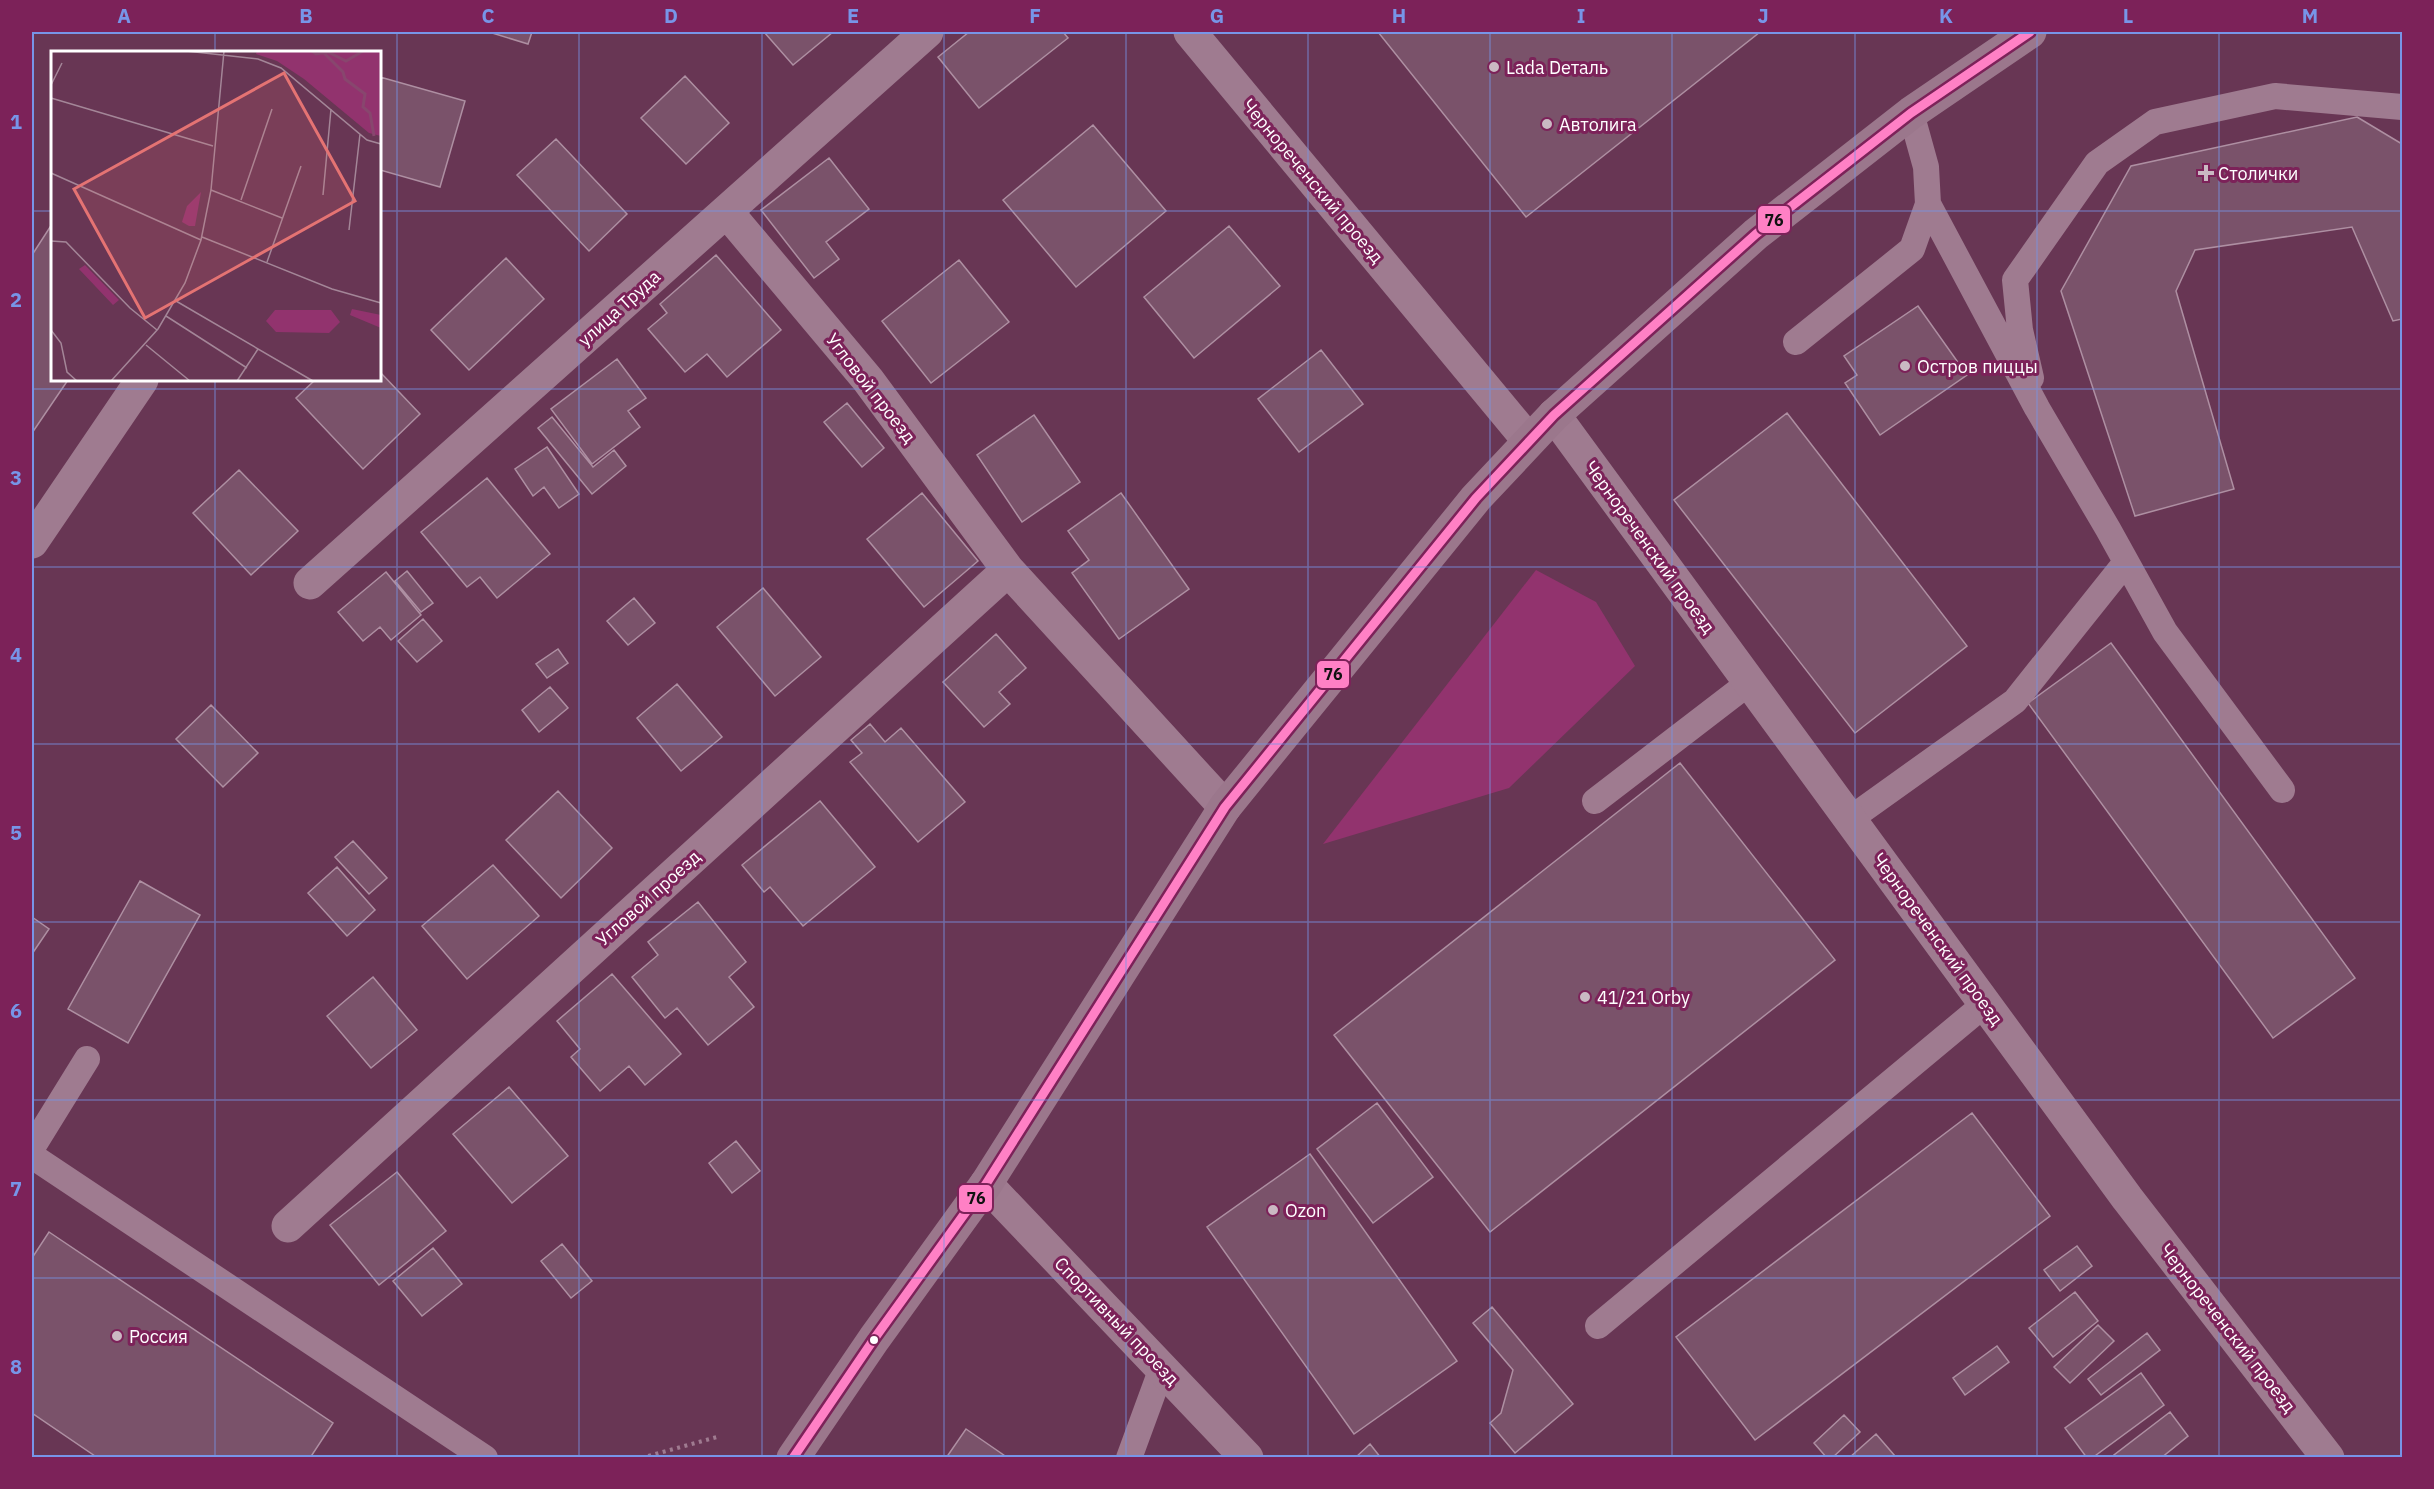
<svg xmlns="http://www.w3.org/2000/svg" width="2434" height="1489" viewBox="0 0 2434 1489" font-family="'IBM Plex Sans',sans-serif">
<style>
.green{fill:#92336e}
.building{fill:#7a526a;stroke:#ae8fa2;stroke-width:1.5}
.lines{fill:none;stroke-linecap:round;stroke-linejoin:round}
.path{stroke:#9f7b90;stroke-width:4;stroke-dasharray:3 4.5;stroke-linecap:butt}
.service{stroke:#9f7b90;stroke-width:26}
.minor{stroke:#9f7b90;stroke-width:33}
.secondary{stroke:#9b778c;stroke-width:33}
.bus-1-casing{stroke:#7c2259;stroke-width:14}
.bus-1{stroke:#ff80c5;stroke-width:9}
.grid{fill:none;stroke:#7795e8;stroke-width:1.5;stroke-opacity:0.55}
.poi-dot{fill:#cab9c3;stroke:#7c2259;stroke-width:2}
.bus-dot{fill:#fff;stroke:#7c2259;stroke-width:2}
.labels{text-anchor:middle;dominant-baseline:central;stroke-width:6;stroke-linejoin:round;paint-order:stroke}
.poi-label{font-size:18px;fill:#fff;stroke:#7c2259;text-anchor:start}
.street-label{font-size:18px;fill:#fff;stroke:#7c2259}
.inset-river{fill:none;stroke:#88466e;stroke-width:3}
.inset-road{fill:none;stroke:#a48698;stroke-width:1.5}
.view{fill:#e47373;fill-opacity:0.15;stroke:#e47373;stroke-width:3}
.inset-edge{fill:none;stroke:#fff;stroke-width:3}
.line-badge{stroke:#7c2259;stroke-width:2}
.pale-badge-label{font-size:16px;text-anchor:middle;font-weight:bold;fill:#111}
.neatline{fill:none;stroke:#7795e8;stroke-width:2}
.grid-label{font-size:20px;text-anchor:middle;font-weight:bold;fill:#7795e8}
</style>
<rect width="100%" height="100%" fill="#683654"/>
<path class="green" d="M1536,570L1596,602L1635,666L1509,788L1323,844Z"/>
<path class="building" d="M489,32H532L528,44Z
M764,32H833L793,65Z
M969,32H1063L1068,38L979,108L938,57Z
M1378,32H1760L1526,217Z
M685,76L729,123L686,164L641,118Z
M380,77L465,101L440,187L380,170Z
M2357,117L2402,144V319L2393,321L2352,227L2195,250L2176,291L2234,489L2135,516L2061,291L2131,166Z
M1093,125L1166,211L1076,287L1003,200Z
M556,139L627,214L589,251L517,175Z
M829,158L869,209L826,242L839,259L814,278L761,210Z
M52,224V380H68L32,433V255Z
M1229,226L1280,286L1194,358L1144,297Z
M716,255L781,330L727,377L707,354L685,372L648,329L667,313L660,304Z
M506,258L544,299L469,370L431,330Z
M959,260L1009,322L931,383L882,321Z
M1918,306L1967,375L1880,435L1845,383L1857,375L1844,356Z
M1321,350L1363,404L1299,452L1258,399Z
M617,359L646,398L628,411L640,427L592,464L551,409Z
M380,372L420,414L363,469L296,398L315,380H380Z
M847,403L884,448L862,467L824,422Z
M1787,413L1967,646L1855,733L1674,500Z
M1034,415L1080,482L1022,522L977,455Z
M552,417L593,467L614,450L626,466L592,494L538,428Z
M547,447L579,494L559,508L544,487L533,496L515,469Z
M239,470L298,531L251,575L193,513Z
M487,478L550,554L497,598L480,577L467,587L421,532Z
M922,493L978,561L924,607L867,539Z
M1121,493L1189,589L1119,639L1072,573L1089,560L1068,531Z
M407,571L433,603L421,612L395,581Z
M386,572L421,615L391,640L380,627L363,641L338,612Z
M763,588L821,657L775,696L717,627Z
M634,598L655,623L628,645L607,621Z
M423,619L442,641L417,662L398,641Z
M996,634L1026,668L999,692L1010,704L984,727L943,682Z
M2111,643L2355,978L2273,1038L2028,703Z
M558,649L568,663L547,678L536,664Z
M677,684L722,737L681,771L637,718Z
M550,687L568,708L539,732L522,710Z
M211,705L258,753L223,787L176,739Z
M870,724L885,742L901,728L965,802L918,842L850,762L862,753L851,740Z
M1680,763L1835,960L1490,1232L1334,1035Z
M558,791L612,848L561,898L506,840Z
M820,801L875,867L803,926L770,887L764,892L742,865Z
M353,841L387,878L369,894L335,857Z
M493,865L539,916L467,979L422,926Z
M337,867L375,910L347,936L308,893Z
M140,881L200,915L128,1043L68,1009Z
M698,902L746,962L729,977L754,1007L708,1045L677,1008L665,1018L632,977L658,955L648,942Z
M32,917L49,929L32,954Z
M612,974L681,1054L645,1085L629,1066L600,1091L571,1057L580,1049L557,1021Z
M373,977L417,1030L371,1068L327,1016Z
M509,1087L568,1156L512,1203L453,1134Z
M1377,1103L1433,1177L1373,1223L1317,1149Z
M1972,1113L2050,1216L1755,1440L1676,1337Z
M736,1141L760,1171L732,1193L709,1163Z
M1310,1154L1457,1361L1354,1434L1207,1227Z
M397,1172L446,1231L379,1285L330,1225Z
M49,1232L333,1423L310,1458H98L32,1413V1258Z
M562,1244L592,1281L571,1298L541,1261Z
M2077,1246L2092,1266L2060,1291L2044,1270Z
M433,1248L462,1284L422,1316L393,1281Z
M2075,1292L2098,1321L2053,1357L2029,1328Z
M1492,1307L1573,1404L1515,1453L1490,1423L1501,1413L1513,1370L1473,1323Z
M2098,1325L2114,1341L2070,1383L2054,1367Z
M2147,1333L2160,1350L2101,1395L2088,1379Z
M1997,1346L2009,1362L1965,1395L1953,1378Z
M2141,1373L2164,1405L2092,1458H2087L2065,1428Z
M2170,1412L2188,1436L2161,1458H2116L2114,1455Z
M1844,1415L1860,1432L1832,1458H1827L1814,1443Z
M966,1429L1008,1458H946Z
M1876,1434L1895,1456L1893,1458H1849Z
M1370,1444L1381,1458H1355Z"/>
<g class="lines">
<path class="path" d="M641,1458L717,1437"/>
<path class="service" d="M1928,204L2037,408L2108,529L2165,632L2282,790
M1796,342L1912,249L1928,204L1926,167L1911,113
M2031,378L2020,330L2015,280L2097,163L2155,122L2275,96L2402,107
M1595,801L1750,682
M1850,819L2015,701L2126,562
M32,1148L87,1059
M32,1156L485,1458
M1598,1326L1985,1004
M1129,1458L1162,1368"/>
<path class="minor" d="M1190,32L1529,441
M727,212L868,380L1008,570L1225,807
M1554,415L2127,1198L2328,1458
M32,542L142,380
M310,583L927,32
M986,1184L1247,1458
M288,1226L1008,570"/>
<path class="secondary" d="M793,1458L874,1339L986,1184L1225,807L1476,498L1554,415L1756,234L1911,113L2030,32"/>
<g class="bus-1-casing">
<path id="bus-1" d="M793,1458L874,1339L986,1184L1225,807L1476,498L1554,415L1756,234L1911,113L2030,32"/>
</g>
<use href="#bus-1" class="bus-1"/>
</g>
<path class="grid" d="M215,32V52M397,32V1458M579,32V1458M762,32V1458M944,32V1458M1126,32V1458M1308,32V1458M1490,32V1458M1672,32V1458M1855,32V1458M2037,32V1458M2219,32V1458M32,211H52M380,211H2402M215,380V1458M32,389H2402M32,567H2402M32,744H2402M32,922H2402M32,1100H2402M32,1278H2402"/>
<g class="poi-dot">
<circle cx="1494" cy="67" r="6"/>
<circle cx="1547" cy="124" r="6"/>
<path d="M2203 164h6v6h6v6h-6v6h-6v-6h-6v-6h6z"/>
<circle cx="1905" cy="366" r="6"/>
<circle cx="1585" cy="997" r="6"/>
<circle cx="1273" cy="1210" r="6"/>
<circle cx="117" cy="1336" r="6"/>
</g>
<circle class="bus-dot" cx="874" cy="1340" r="5"/>
<g class="labels">
<g class="poi-label">
<text x="1506" y="67">Lada Dеталь</text>
<text x="1559" y="124">Автолига</text>
<text x="2218" y="173">Столички</text>
<text x="1917" y="366">Остров пиццы</text>
<text x="1597" y="997">41/21 Orby</text>
<text x="1285" y="1210">Ozon</text>
<text x="129" y="1336">Россия</text>
</g>
<g class="street-label">
<text transform="translate(1313 181) rotate(50)">Чернореченский проезд</text>
<text transform="translate(619 308) rotate(-42)">улица Труда</text>
<text transform="translate(871 388) rotate(52)">Угловой проезд</text>
<text transform="translate(1650 547) rotate(54)">Чернореченский проезд</text>
<text transform="translate(648 898) rotate(-42)">Угловой проезд</text>
<text transform="translate(1938 939) rotate(54)">Чернореченский проезд</text>
<text transform="translate(1117 1321) rotate(46)">Спортивный проезд</text>
<text transform="translate(2228 1328) rotate(52)">Чернореченский проезд</text>
</g>
</g>
<g transform="translate(51 51)">
<rect width="330" height="330" fill="#683654"/>
<path d="M206,0H330V85L318,82L253,28L226,10L205,3ZM150,141L144,175H138L131,171L136,155ZM34,214L68,249L62,254L28,218ZM301,258L330,264V277L299,264ZM224,259H280L289,271L278,282L225,281L215,270Z" fill="#92336e"/>
<path class="inset-river" d="M261,0L265,3L277,1L295,10L312,0M272,1L292,21L294,28L314,43L312,56L319,62L323,85"/>
<path class="inset-road" d="M135,0L207,8L230,17L316,89L330,93M0,34L11,12M0,47L162,95M0,122L150,189M160,139L231,167M272,144L280,58M190,149L221,58M298,179L309,83M151,186L281,238L330,252M0,190L15,191L79,257L106,279M216,211L250,115M125,250L262,330M115,265L196,317M0,279L10,292L16,321L26,330M95,294L139,330M60,330L107,278L134,232L150,189L160,139L173,0M186,330L207,298"/>
<path class="view" d="M233,22L304,150L94,267L23,138Z"/>
<rect width="330" height="330" class="inset-edge"/>
</g>
<g class="line-badge">
<rect x="1757" y="205" width="34" height="29" rx="6" fill="#ff80c5"/>
<rect x="1316" y="660" width="34" height="29" rx="6" fill="#ff80c5"/>
<rect x="958" y="1184" width="35" height="29" rx="6" fill="#ff80c5"/>
</g>
<g class="pale-badge-label">
<text x="1774" y="226">76</text>
<text x="1333" y="680">76</text>
<text x="976" y="1204">76</text>
</g>
<rect width="2434" height="1489" fill="none" stroke="#7c2259" stroke-width="66"/>
<rect x="33" y="33" width="2368" height="1423" class="neatline"/>
<g class="grid-label">
<text x="124" y="23">A</text>
<text x="306" y="23">B</text>
<text x="488" y="23">C</text>
<text x="671" y="23">D</text>
<text x="853" y="23">E</text>
<text x="1035" y="23">F</text>
<text x="1217" y="23">G</text>
<text x="1399" y="23">H</text>
<text x="1581" y="23">I</text>
<text x="1763" y="23">J</text>
<text x="1946" y="23">K</text>
<text x="2128" y="23">L</text>
<text x="2310" y="23">M</text>
<text x="16" y="129">1</text>
<text x="16" y="307">2</text>
<text x="16" y="485">3</text>
<text x="16" y="662">4</text>
<text x="16" y="840">5</text>
<text x="16" y="1018">6</text>
<text x="16" y="1196">7</text>
<text x="16" y="1374">8</text>
</g>
</svg>
